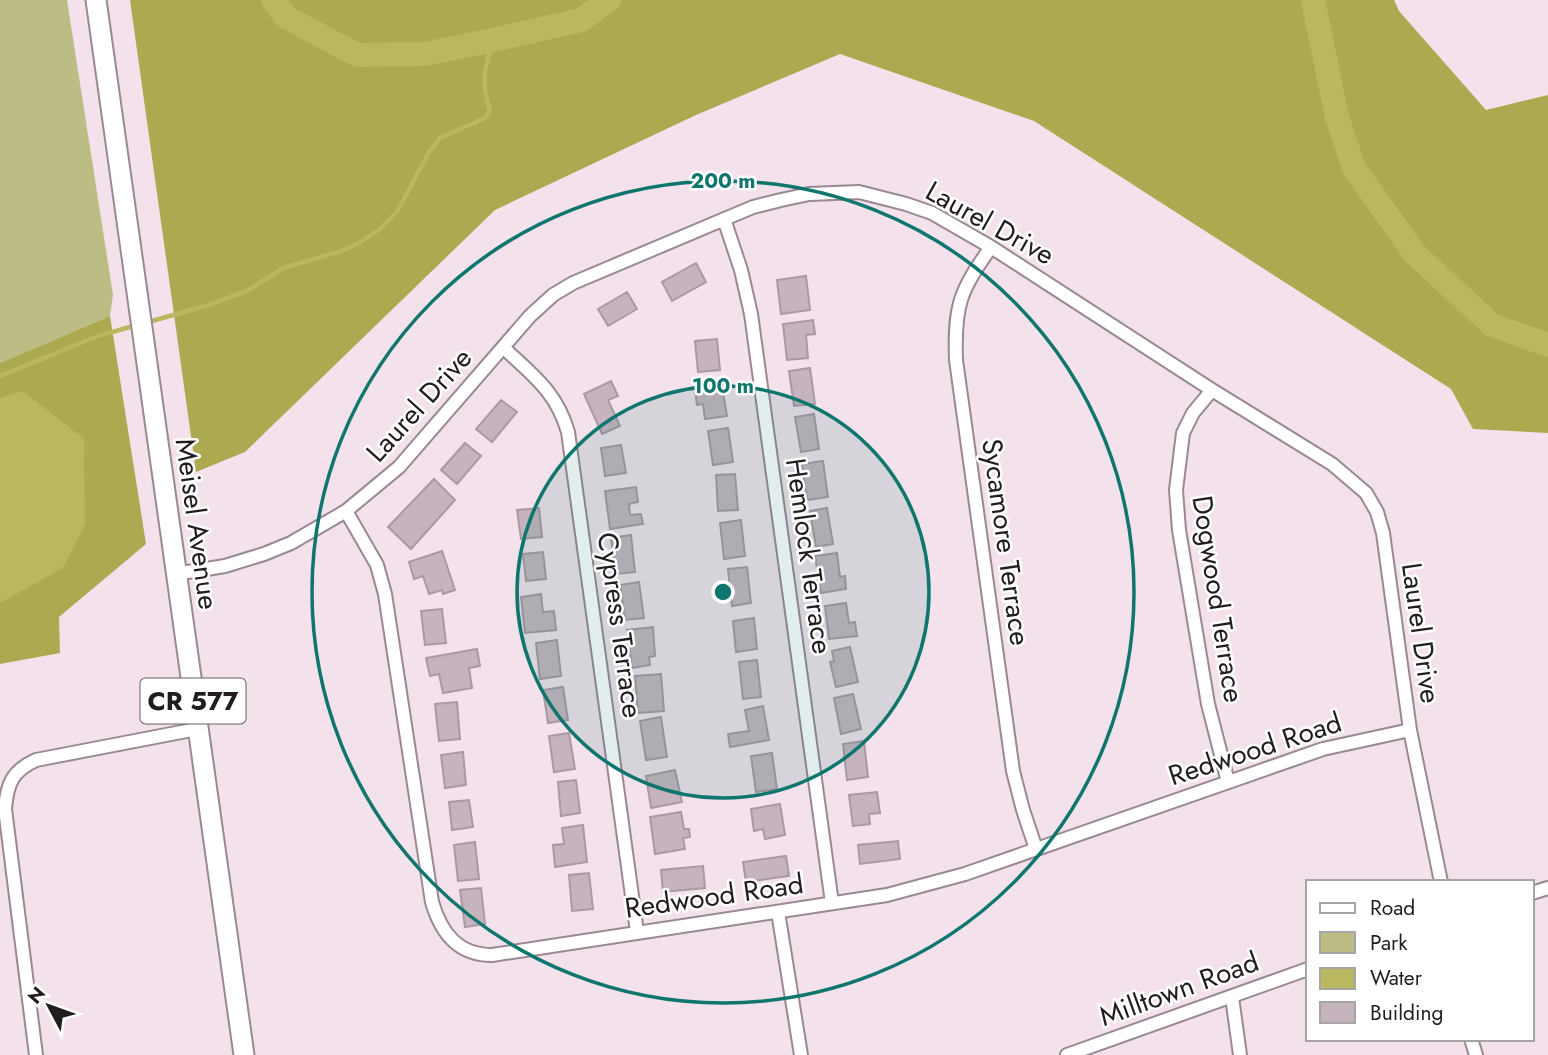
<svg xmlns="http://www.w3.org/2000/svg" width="1548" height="1055" viewBox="0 0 1548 1055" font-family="Jost,sans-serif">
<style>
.green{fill:#bcbd84}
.forest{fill:#abaa51}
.water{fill:#b9b85f}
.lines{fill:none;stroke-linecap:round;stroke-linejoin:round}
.stream{stroke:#b9b85f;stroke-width:4.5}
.river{stroke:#b9b85f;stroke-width:24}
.building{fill:#c5b4bd;stroke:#a999a2;stroke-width:2}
.street-casing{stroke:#998992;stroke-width:16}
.primary-casing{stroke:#998992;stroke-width:23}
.street{stroke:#fff;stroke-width:12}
.primary{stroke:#fff;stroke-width:19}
.ring{fill:none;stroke:#0f766e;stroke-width:3.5}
.labels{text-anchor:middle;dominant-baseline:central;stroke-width:5;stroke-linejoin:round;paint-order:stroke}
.shield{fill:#fff;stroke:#646062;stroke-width:2}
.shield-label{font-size:26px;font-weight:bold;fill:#221c1f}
.street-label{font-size:28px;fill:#221c1f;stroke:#fff}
.centre{fill:#0f766e;stroke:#fff;stroke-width:3.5}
.ring-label{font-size:21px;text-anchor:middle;font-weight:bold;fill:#0f766e;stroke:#fff;stroke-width:5;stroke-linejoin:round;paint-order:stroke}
</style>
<rect width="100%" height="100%" fill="#f3e1eb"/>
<path class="green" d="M0,0H67L113,295L110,316L0,363Z"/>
<path class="forest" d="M130,0H1394L1399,11L1486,110L1548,95V433L1473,429L1451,389L1034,121L840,54L696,115L495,210L245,452L196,472Z
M110,316L146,544L59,617L60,653L0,664V363Z"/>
<path class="water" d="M23,391L84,439L85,525L63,568L0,603V398Z"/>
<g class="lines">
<path class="stream" d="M145,323L212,304L249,290L283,268L342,251L359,243L380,229L397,212L429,152L440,138L485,118L490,110C480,79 485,69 493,40
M0,376L98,336L137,325"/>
<path class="river" d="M273,0L286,17L357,55L425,54L493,40L581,20L609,0
M1313,0L1337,117L1354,168L1415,254L1492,325L1548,345"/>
</g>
<path class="building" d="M696,263L706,282L672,301L662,282Z
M806,276L810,310L781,314L777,280Z
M627,292L637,309L608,326L598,309Z
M813,320L815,334L806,335L808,358L787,360L783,324Z
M717,339L720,370L698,372L695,341Z
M810,368L815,404L794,406L789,371Z
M721,380L727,416L705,419L703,404L697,405L695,391L703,390L702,383Z
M611,381L618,396L608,400L620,426L602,434L584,394Z
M501,400L517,412L492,442L476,429Z
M814,414L819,449L801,452L795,417Z
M728,428L733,462L713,465L708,431Z
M465,443L481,456L457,484L441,470Z
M621,445L626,473L605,476L601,448Z
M823,461L828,497L807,500L802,464Z
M735,474L738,510L718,511L716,475Z
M434,479L455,500L411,549L388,527Z
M636,487L638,502L629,504L630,515L641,514L643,524L610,529L605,491Z
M539,508L542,537L521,539L517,510Z
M827,508L833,544L816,547L810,511Z
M741,520L745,556L724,559L720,523Z
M631,535L635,572L615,574L611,538Z
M442,551L455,590L443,594L442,590L429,594L423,576L414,579L409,562Z
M543,552L546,579L526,581L523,554Z
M837,553L840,577L845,576L846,589L821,593L815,556Z
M747,567L751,603L732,606L728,569Z
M639,582L644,618L625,620L620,585Z
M541,594L543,612L554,611L556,630L525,633L521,597Z
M846,603L849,623L855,622L857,636L829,639L825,606Z
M442,609L446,643L425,645L421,611Z
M754,618L757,649L736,652L733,621Z
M653,627L655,656L649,657L650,665L632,668L627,630Z
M557,640L561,676L540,679L536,643Z
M850,647L858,682L836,687L830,662L834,661L832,651Z
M477,649L480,666L469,668L472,688L443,693L439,674L430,676L426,658Z
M757,660L761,697L743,699L739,662Z
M661,674L664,711L638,713L635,676Z
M563,687L568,720L548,723L543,690Z
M853,694L861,729L841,734L834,698Z
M457,702L460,739L439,741L435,704Z
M763,706L769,740L730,747L728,734L749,731L745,710Z
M661,717L667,757L646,760L640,721Z
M569,733L575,769L554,772L549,736Z
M864,741L868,777L847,780L843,744Z
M463,752L466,785L445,788L441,755Z
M772,753L777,789L756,792L751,756Z
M675,770L682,802L651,808L646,776Z
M576,780L580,813L561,816L558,782Z
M877,792L880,813L869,814L870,824L853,826L849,795Z
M469,800L473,827L452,830L449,802Z
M780,804L785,835L765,839L763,829L754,831L751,809Z
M681,812L684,829H689L690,837L683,838L685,849L655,854L650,817Z
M583,825L587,862L555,867L553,845L564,844L562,828Z
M898,841L900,859L860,864L858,845Z
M475,842L479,879L458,881L454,845Z
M786,856L789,876L746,882L743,862Z
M703,866L705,888L663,892L661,870Z
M589,873L593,909L572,911L569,875Z
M481,888L485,924L465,927L460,890Z"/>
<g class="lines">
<g class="street-casing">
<path id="street" d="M724,219L741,270L751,314L832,903
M991,247C960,291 954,305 956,360L1013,771L1023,810L1036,849
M504,348C533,376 556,391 568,432L637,932
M1212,390L1193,413L1183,433L1176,490L1179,530L1208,704L1228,782
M346,511L377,565L385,594L432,902C441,933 458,955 492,955L887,895L965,874L1323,749L1410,730
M175,574L225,566L264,554L291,543L346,511L399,467L530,316L553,295L573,283L753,207L781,200L809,194L859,192L906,204L932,213L991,247L1212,390L1332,464L1366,493L1377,512L1383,533L1410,730L1441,882
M1532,893L1548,888
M778,912L801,1055
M1232,997L1240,1055
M1471,1039L1476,1055
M36,1055L5,809C7,784 12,771 36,760L197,729
M1067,1055L1308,969"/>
</g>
<g class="primary-casing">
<path id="primary" d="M96,0C146,352 194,703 244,1055"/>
</g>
<use href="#street" class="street"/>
<use href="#primary" class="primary"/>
</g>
<circle cx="723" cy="592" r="206" fill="#0f766e" fill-opacity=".12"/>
<g class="ring">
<circle cx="723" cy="592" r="206"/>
<circle cx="723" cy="592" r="411"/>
</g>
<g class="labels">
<rect class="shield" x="140.5" y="678.5" width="105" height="45" rx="5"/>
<g class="shield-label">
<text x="193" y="701">CR 577</text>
</g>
<g class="street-label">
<text transform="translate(990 223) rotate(29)">Laurel Drive</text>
<text transform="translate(419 405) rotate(-48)">Laurel Drive</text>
<text transform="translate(197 524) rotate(82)">Meisel Avenue</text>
<text transform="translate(1006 542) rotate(82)">Sycamore Terrace</text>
<text transform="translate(809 556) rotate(82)">Hemlock Terrace</text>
<text transform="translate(1218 599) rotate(81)">Dogwood Terrace</text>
<text transform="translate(620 625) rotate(82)">Cypress Terrace</text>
<text transform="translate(1421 633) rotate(82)">Laurel Drive</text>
<text transform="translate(1255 749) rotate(-18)">Redwood Road</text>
<text transform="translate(714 896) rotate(-8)">Redwood Road</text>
<text transform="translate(1179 989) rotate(-20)">Milltown Road</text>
</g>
</g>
<circle cx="723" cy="592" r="10" class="centre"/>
<g class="ring-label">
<text x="723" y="188">200 m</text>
<text x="723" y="393">100 m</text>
</g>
<rect x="1306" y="880" width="228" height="161" fill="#ffffff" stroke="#a7a4a5" stroke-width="2"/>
<rect x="1320" y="903" width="35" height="10" fill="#ffffff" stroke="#a7a4a5" stroke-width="2"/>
<text x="1370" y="915" font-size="21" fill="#221c1f">Road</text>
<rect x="1320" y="932" width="35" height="21" fill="#bcbd84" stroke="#a7a4a5" stroke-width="2"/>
<text x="1370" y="950" font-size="21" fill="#221c1f">Park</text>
<rect x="1320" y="968" width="35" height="21" fill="#b9b85f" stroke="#a7a4a5" stroke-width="2"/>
<text x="1370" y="985" font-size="21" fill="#221c1f">Water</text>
<rect x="1320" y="1002" width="35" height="21" fill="#c5b4bd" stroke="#a7a4a5" stroke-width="2"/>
<text x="1370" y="1020" font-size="21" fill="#221c1f">Building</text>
<g transform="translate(49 1006) rotate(311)" stroke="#ffffff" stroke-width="5" paint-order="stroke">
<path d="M0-5L12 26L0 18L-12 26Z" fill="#221c1f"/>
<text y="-10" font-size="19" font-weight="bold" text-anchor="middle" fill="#221c1f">N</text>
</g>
</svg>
